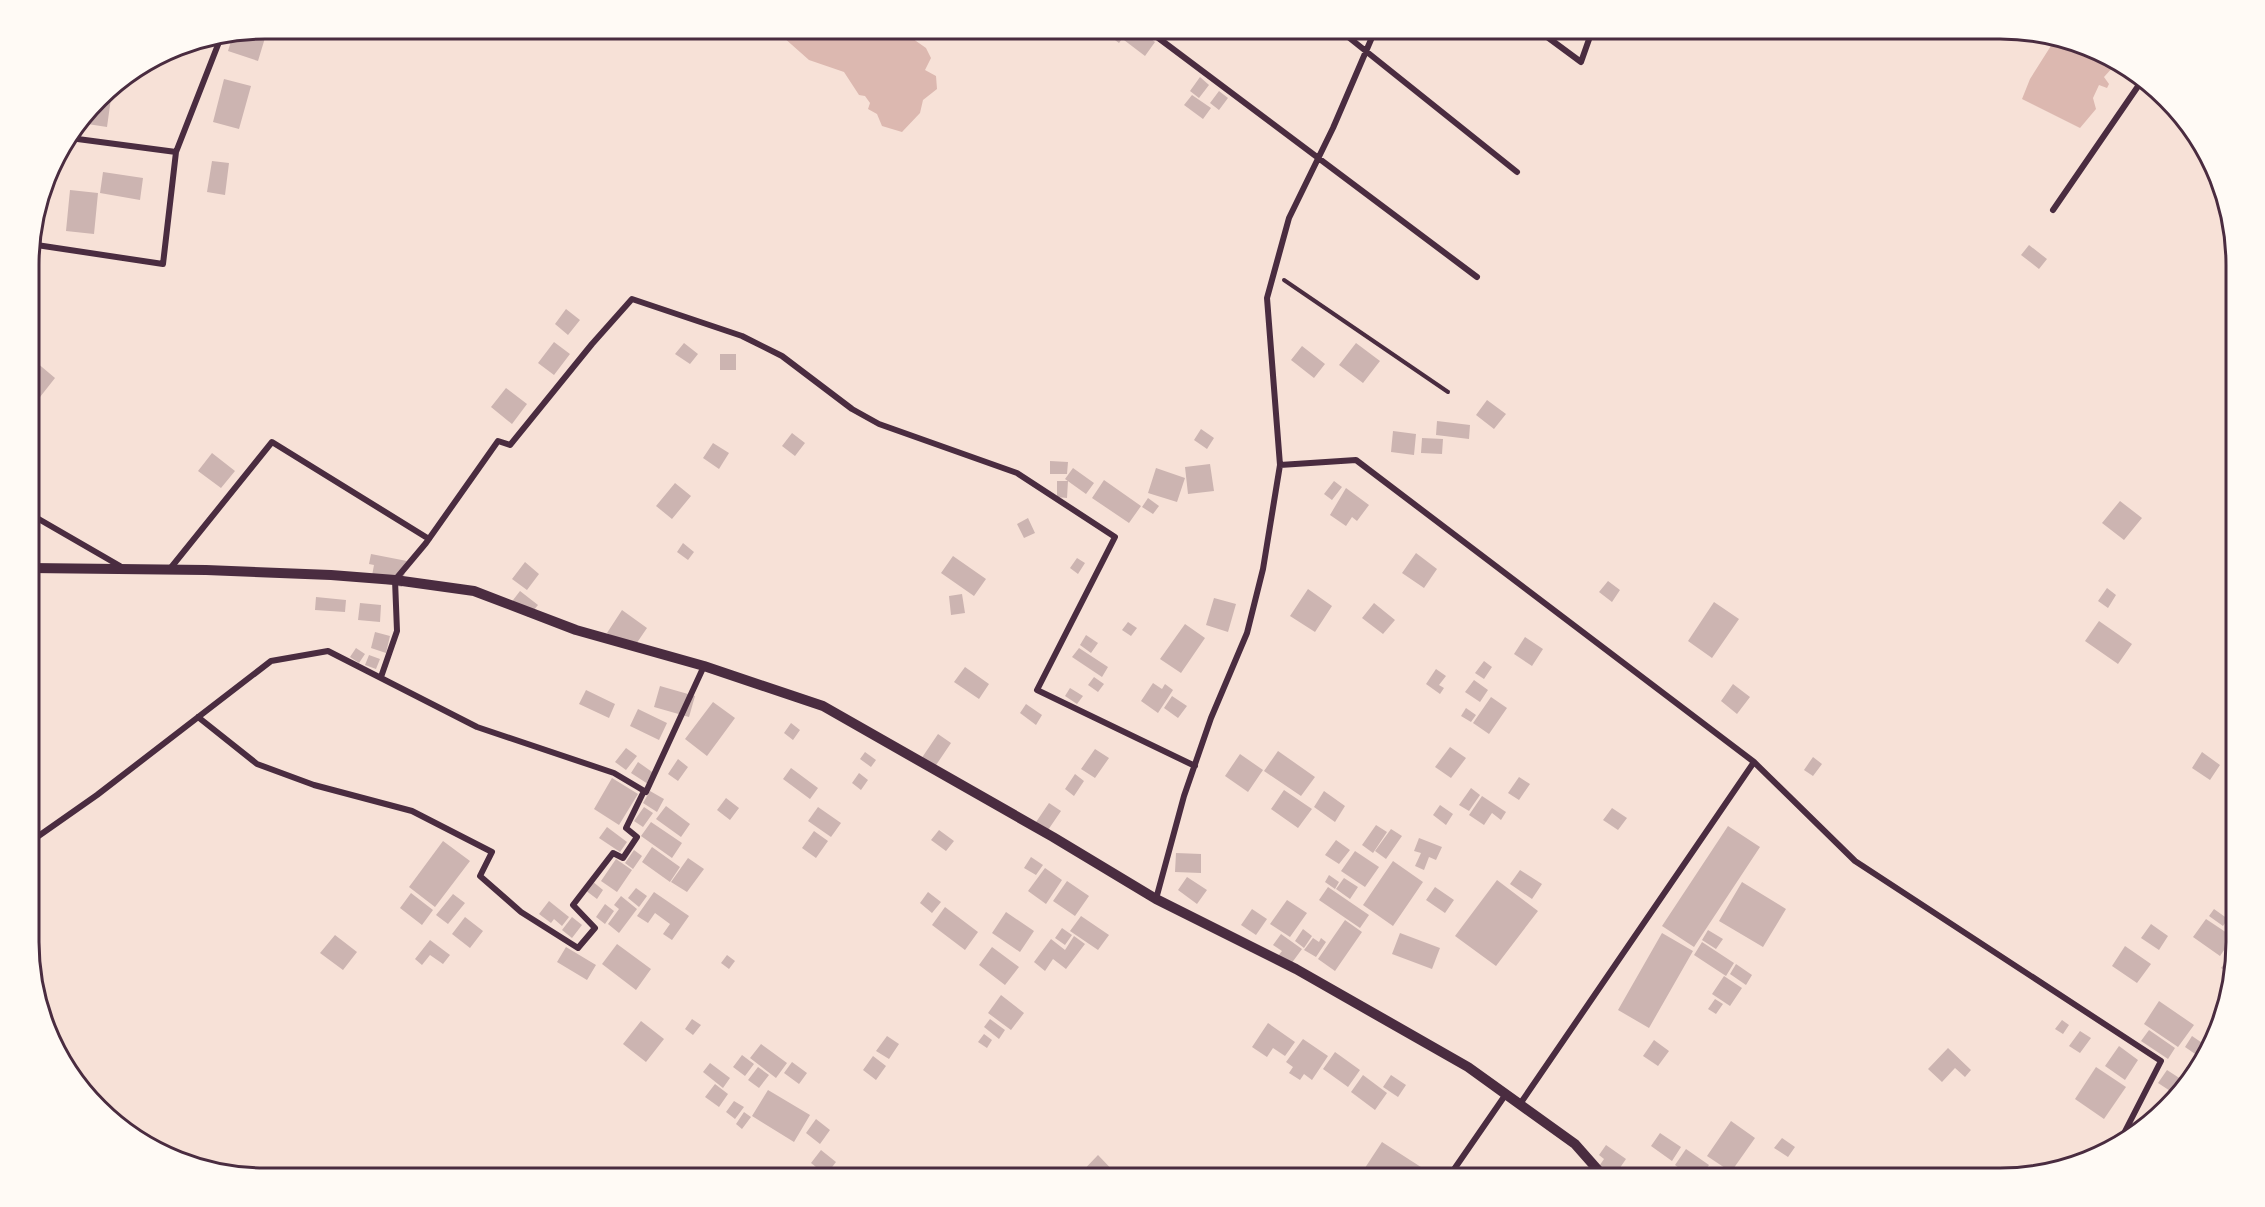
<svg xmlns="http://www.w3.org/2000/svg" width="2265" height="1207" viewBox="0 0 2265 1207" font-family="Inter,sans-serif">
<style>
.water{fill:#dcb8b0}
.building{fill:#ccb4b1}
.lines{fill:none;stroke-linecap:round;stroke-linejoin:round}
.path{stroke:#4a2c40;stroke-width:4}
.minor{stroke:#4a2c40;stroke-width:6}
.tertiary{stroke:#4a2c40;stroke-width:10}
.rim{fill:none;stroke:#4a2c40;stroke-width:3}
</style>
<rect width="100%" height="100%" fill="#f7e1d7"/>
<path class="water" d="M774,29H899L926,48L931,58L925,70L936,76L937,89L923,100L920,113L902,132L882,126L877,114L868,109L870,103L865,96L859,95L844,72L809,60Z
M2054,41L2105,53L2116,60L2113,67L2104,77L2109,84L2107,88L2099,85L2093,98L2096,109L2080,128L2022,99L2030,79Z"/>
<path class="building" d="M268,28L258,61L228,51L233,35Z
M1099,28H1130L1119,43Z
M1133,28H1137L1155,42L1145,56L1124,40Z
M1200,77L1209,85L1199,98L1190,91Z
M224,79L251,86L239,129L213,122Z
M107,90L112,91L107,127L81,123Z
M1219,91L1228,98L1219,110L1210,103Z
M1192,95L1211,108L1203,119L1184,105Z
M212,161L229,163L225,195L207,192Z
M103,172L143,178L140,200L100,193Z
M70,190L98,193L94,234L66,231Z
M2029,245L2047,259L2039,269L2021,255Z
M566,309L580,320L568,335L555,324Z
M554,342L570,354L554,375L538,363Z
M684,343L698,354L690,364L675,354Z
M1356,343L1380,361L1363,383L1339,365Z
M1302,346L1325,364L1314,378L1291,360Z
M720,354H736V370H720Z
M36,362L55,378L29,411V370Z
M506,388L527,404L512,424L491,407Z
M1487,400L1506,414L1494,429L1476,415Z
M1437,421L1470,425L1469,439L1436,435Z
M1201,429L1214,438L1207,449L1194,440Z
M1393,431L1416,434L1414,455L1391,452Z
M792,433L805,443L795,456L782,446Z
M1422,438L1443,439L1442,454L1421,453Z
M713,443L729,453L719,469L703,458Z
M212,453L235,471L221,488L198,471Z
M1050,461L1068,462L1067,474H1050Z
M1210,464L1214,491L1188,494L1185,467Z
M1073,468L1094,483L1086,494L1065,479Z
M1156,468L1185,478L1177,502L1148,493Z
M1104,480L1141,506L1129,523L1092,498Z
M1057,481H1068L1067,498L1057,497Z
M1334,481L1342,487L1332,500L1324,494Z
M675,483L691,496L672,519L656,506Z
M1346,488L1369,505L1357,521L1352,517L1346,526L1330,515Z
M1148,498L1159,506L1153,514L1142,507Z
M2120,501L2142,518L2124,540L2102,523Z
M1028,518L1035,533L1024,538L1017,524Z
M683,543L694,552L688,560L677,552Z
M1416,553L1437,569L1424,588L1402,573Z
M371,554L407,561L402,587L371,581L374,565L369,564Z
M953,556L986,579L974,596L941,573Z
M1077,558L1085,563L1078,574L1070,568Z
M525,562L539,574L527,590L512,579Z
M1608,581L1620,590L1612,602L1599,592Z
M2107,588L2116,595L2108,608L2098,601Z
M1308,589L1332,606L1315,632L1290,616Z
M520,591L538,605L528,617L510,604Z
M962,594L965,613L951,615L949,596Z
M316,597L346,600L345,612L315,610Z
M1214,598L1236,604L1228,632L1206,625Z
M1714,602L1739,619L1712,658L1688,641Z
M360,603L381,605L380,622L358,620Z
M1374,603L1395,620L1383,634L1362,618Z
M622,610L647,628L632,650L607,633Z
M2099,621L2132,644L2118,664L2085,641Z
M1128,622L1137,628L1131,636L1122,630Z
M1185,624L1205,638L1181,673L1160,659Z
M375,632L390,636L386,653L371,648Z
M1086,635L1098,643L1091,653L1080,645Z
M1525,637L1543,649L1532,666L1514,654Z
M356,648L365,654L359,663L350,657Z
M1079,648L1108,667L1102,677L1072,657Z
M369,655L380,659L376,669L365,665Z
M1484,661L1492,667L1484,679L1475,673Z
M965,667L989,684L979,699L954,682Z
M1436,669L1446,676L1439,685L1444,688L1440,694L1426,684Z
M1094,677L1104,684L1098,692L1088,685Z
M1474,680L1488,690L1480,702L1465,692Z
M1153,683L1162,689L1165,684L1173,690L1158,713L1141,701Z
M1733,684L1750,697L1737,714L1721,701Z
M660,686L695,696L689,717L654,707Z
M1070,688L1083,696L1077,704L1065,696Z
M586,690L615,704L609,718L579,704Z
M1172,696L1187,706L1178,718L1164,708Z
M1491,697L1507,708L1489,734L1473,723Z
M713,702L735,718L707,756L685,739Z
M1026,704L1042,715L1036,725L1020,713Z
M1466,708L1476,715L1471,722L1461,716Z
M638,709L667,723L659,740L630,726Z
M791,723L800,730L793,740L784,733Z
M938,734L951,743L932,771L919,762Z
M1450,747L1466,758L1451,778L1435,767Z
M626,748L637,756L626,770L615,762Z
M1095,749L1109,758L1095,778L1081,769Z
M1278,751L1315,777L1301,796L1264,771Z
M865,752L876,760L871,767L860,759Z
M2202,752L2220,765L2210,780L2192,768Z
M1240,754L1263,770L1248,792L1225,776Z
M1813,757L1822,764L1813,776L1804,770Z
M678,759L688,767L678,781L668,774Z
M638,762L655,774L648,784L631,773Z
M791,768L818,788L810,799L783,779Z
M859,773L868,780L861,790L852,783Z
M1075,774L1084,781L1074,796L1065,789Z
M1519,777L1530,784L1519,800L1508,793Z
M612,778L638,794L619,825L594,809Z
M1471,788L1480,795L1469,811L1459,805Z
M1284,790L1312,809L1298,828L1271,809Z
M650,791L664,799L657,812L643,803Z
M1324,791L1345,806L1335,822L1314,807Z
M1482,796L1506,812L1501,820L1492,813L1484,825L1469,815Z
M726,798L739,808L730,820L717,810Z
M1049,803L1061,811L1046,833L1034,825Z
M1440,805L1453,814L1446,825L1433,815Z
M666,806L690,824L681,837L656,819Z
M644,807L653,813L643,827L634,821Z
M818,807L841,823L831,837L808,821Z
M1612,808L1627,818L1618,830L1603,820Z
M651,822L682,843L672,858L641,836Z
M1376,825L1387,832L1373,853L1362,845Z
M1728,826L1760,847L1694,947L1662,926Z
M607,827L627,842L620,852L599,838Z
M1391,829L1402,836L1386,859L1375,851Z
M939,830L954,841L946,851L931,840Z
M814,831L828,841L816,858L802,848Z
M1419,838L1442,847L1436,860L1429,857L1424,870L1415,866L1421,853L1414,851Z
M1336,840L1350,850L1339,864L1325,855Z
M443,841L470,861L435,907L409,887Z
M652,847L680,867L670,882L642,862Z
M634,850L642,856L633,869L625,863Z
M1355,851L1379,867L1365,887L1341,871Z
M1176,853L1201,854V873L1175,872Z
M1031,857L1043,865L1036,875L1024,868Z
M688,858L704,869L687,892L671,882Z
M616,859L632,870L617,892L601,881Z
M1393,861L1423,882L1393,926L1363,905Z
M1045,868L1062,880L1046,904L1028,891Z
M1520,870L1542,884L1532,899L1510,884Z
M1329,875L1339,882L1335,889L1325,882Z
M1187,877L1207,890L1197,904L1178,890Z
M1344,878L1358,887L1350,899L1336,889Z
M1497,880L1538,911L1496,966L1455,936Z
M592,881L603,890L597,899L585,890Z
M1067,881L1089,896L1075,916L1053,901Z
M1742,882L1786,909L1763,947L1719,921Z
M1328,887L1369,915L1360,928L1319,900Z
M1435,887L1454,900L1445,913L1426,900Z
M636,888L647,896L639,907L628,898Z
M654,892L689,916L672,940L663,934L670,924L655,913L648,923L637,916Z
M928,892L941,902L932,913L920,903Z
M411,893L433,910L422,925L400,908Z
M453,894L465,903L448,924L436,915Z
M621,896L637,909L619,933L608,924L619,909L614,905Z
M1287,900L1307,913L1290,937L1270,924Z
M549,901L569,917L562,926L554,919L551,923L539,914Z
M605,904L614,911L605,924L596,917Z
M945,907L978,932L965,950L932,925Z
M1252,909L1267,919L1256,935L1241,925Z
M2214,909L2228,919L2223,926L2209,916Z
M1006,912L1034,931L1020,952L992,933Z
M1081,916L1109,935L1098,950L1070,931Z
M465,917L483,931L470,948L452,934Z
M572,917L582,925L572,938L562,930Z
M2206,919L2233,937L2220,956L2193,937Z
M1345,920L1362,932L1335,971L1318,959Z
M2151,924L2168,936L2159,950L2141,938Z
M1062,928L1072,935L1065,945L1055,938Z
M1303,929L1312,936L1304,948L1295,941Z
M1708,930L1723,939L1716,949L1702,940Z
M1400,933L1440,948L1432,969L1392,954Z
M1662,933L1693,951L1649,1028L1618,1010Z
M1281,934L1302,949L1291,964L1278,956L1282,951L1273,945Z
M335,935L357,952L343,970L320,953Z
M1074,936L1085,944L1066,969L1053,959L1045,971L1034,962L1051,939L1065,950Z
M1313,938L1319,942L1321,938L1326,942L1316,957L1304,950Z
M430,940L450,955L443,964L430,955L422,965L415,959Z
M1702,942L1734,963L1726,976L1694,955Z
M617,944L651,969L636,990L602,964Z
M2125,946L2151,964L2137,983L2112,966Z
M566,947L596,965L587,980L557,962Z
M992,947L1019,967L1005,985L979,965Z
M2232,953L2234,954L2229,973L2221,968Z
M727,955L735,961L729,969L721,963Z
M1736,964L1752,975L1746,985L1730,974Z
M1724,976L1742,988L1730,1006L1712,994Z
M1001,995L1024,1013L1011,1030L988,1013Z
M1715,999L1723,1004L1716,1014L1708,1009Z
M2159,1001L2194,1025L2178,1047L2144,1024Z
M692,1019L701,1025L693,1035L685,1029Z
M990,1019L1005,1030L999,1039L984,1027Z
M2062,1020L2069,1025L2063,1034L2055,1029Z
M641,1021L664,1039L646,1062L623,1044Z
M1268,1023L1295,1042L1285,1056L1273,1048L1267,1057L1252,1047Z
M2149,1030L2175,1048L2168,1059L2141,1041Z
M2080,1031L2091,1038L2080,1053L2069,1046Z
M984,1034L992,1040L987,1048L978,1042Z
M887,1036L899,1044L889,1059L876,1051Z
M2192,1036L2211,1049L2204,1060L2185,1047Z
M1303,1039L1328,1056L1312,1080L1304,1074L1300,1080L1289,1073L1293,1067L1286,1062Z
M1654,1040L1669,1051L1658,1066L1643,1056Z
M761,1044L787,1063L776,1078L750,1058Z
M2119,1046L2138,1060L2125,1080L2105,1066Z
M1948,1048L1971,1070L1965,1077L1955,1068L1942,1082L1928,1069Z
M1335,1052L1360,1070L1348,1087L1323,1069Z
M742,1055L754,1064L745,1076L733,1067Z
M873,1056L886,1066L876,1080L863,1070Z
M2194,1056L2202,1062L2194,1074L2186,1068Z
M792,1062L807,1073L799,1084L784,1073Z
M710,1063L730,1078L723,1088L703,1072Z
M758,1067L769,1075L759,1088L748,1080Z
M2096,1067L2126,1087L2104,1119L2075,1099Z
M2167,1070L2187,1083L2178,1096L2158,1083Z
M1363,1075L1387,1093L1375,1110L1351,1092Z
M1391,1075L1406,1085L1398,1097L1383,1087Z
M715,1084L728,1094L719,1107L705,1097Z
M768,1090L810,1115L794,1142L752,1116Z
M734,1101L744,1107L735,1119L726,1112Z
M2156,1108L2162,1112L2143,1129L2142,1128Z
M744,1112L751,1117L742,1129L736,1124Z
M816,1119L830,1130L820,1144L806,1133Z
M1731,1121L1755,1138L1731,1172L1707,1156Z
M1660,1133L1681,1147L1672,1161L1651,1146Z
M1782,1138L1795,1147L1788,1157L1774,1148Z
M1382,1142L1424,1169L1418,1178L1359,1177Z
M1606,1145L1626,1159L1613,1178H1591L1604,1159L1599,1155Z
M1686,1149L1709,1165L1700,1178H1693L1675,1165Z
M821,1150L836,1162L826,1175L811,1163Z
M1098,1155L1120,1178H1076Z"/>
<g class="lines">
<path class="path" d="M1284,280L1448,392"/>
<path class="minor" d="M1145,28L1477,277
M1337,28L1517,172
M1535,28L1581,62L1593,28
M176,152L221,37
M2053,210L2143,79
M30,244L163,264L176,152L70,138
M1280,465L1356,460L1754,762L1520,1104
M30,514L120,566
M169,570L272,442L429,539
M381,677L397,631L395,580L426,543L498,441L510,445L592,344L632,299L742,336L782,356L852,409L879,424L1017,473L1115,537L1037,690L1195,766
M198,717L257,764L314,785L412,811L492,852L480,876L521,912L578,948L595,928L573,905L613,853L623,858L637,837L626,828L644,791
M1754,762L1855,861L2161,1061L2118,1145
M30,842L97,795L271,661L328,651L477,727L614,773L646,792L704,666
M1156,899L1184,796L1211,718L1247,633L1263,569L1280,465L1267,298L1289,218L1333,128L1376,28
M1448,1178L1506,1094"/>
<path class="tertiary" d="M30,568L206,570L331,575L395,580L474,591L576,630L704,666L823,706L1053,837L1156,899L1296,969L1468,1067L1575,1144L1605,1178"/>
</g>
<path d="M0 0H2265V1207H0ZM265 39H2000A226 226 0 0 1 2226 265V942A226 226 0 0 1 2000 1168H265A226 226 0 0 1 39 942V265A226 226 0 0 1 265 39Z" fill="#fffaf5" fill-rule="evenodd"/>
<path class="rim" d="M265 39H2000A226 226 0 0 1 2226 265V942A226 226 0 0 1 2000 1168H265A226 226 0 0 1 39 942V265A226 226 0 0 1 265 39Z"/>
</svg>
